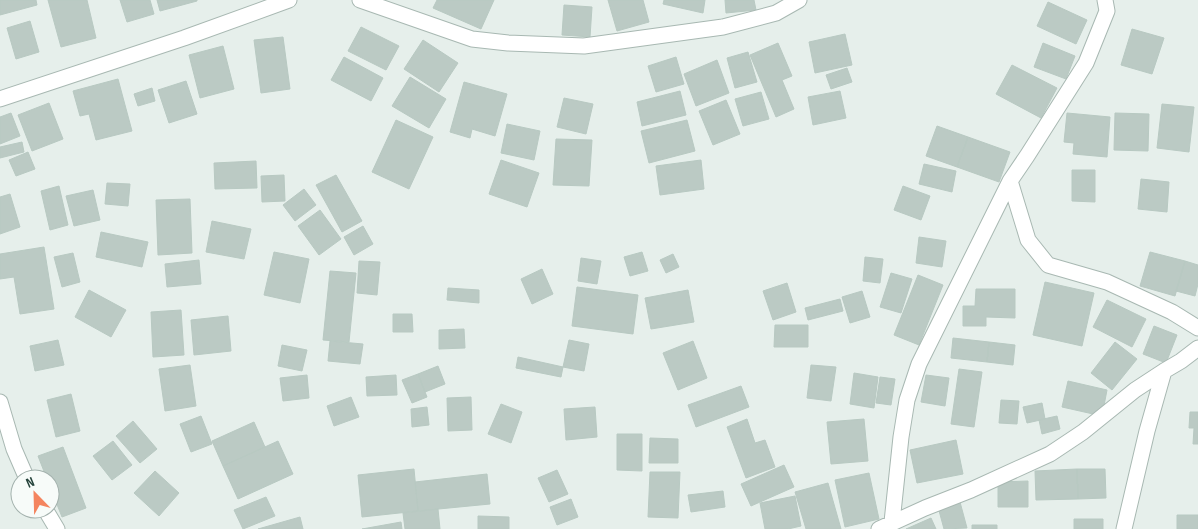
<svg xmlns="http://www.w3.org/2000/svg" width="1198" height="529" viewBox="0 0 1198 529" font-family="'Sofia Sans Condensed',sans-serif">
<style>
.building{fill:#bbcac4;stroke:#b8c9c2}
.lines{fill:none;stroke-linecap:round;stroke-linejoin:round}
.street-casing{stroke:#a8b8b2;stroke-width:17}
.street{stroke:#fff;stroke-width:15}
</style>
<rect width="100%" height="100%" fill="#e6efeb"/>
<path class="building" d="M0,0H36L37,5L0,15Z
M48,0H87L96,38L61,47Z
M120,0H150L154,14L127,22Z
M157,0H197V1L160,11Z
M437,0H494L481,29L433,8Z
M608,0H643L649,22L617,31Z
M664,0H705L703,13L663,4Z
M725,0H754L756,10L726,13Z
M1048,2L1087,20L1076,44L1037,26Z
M564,5L592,7L590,37L562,35Z
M30,21L39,52L16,59L7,28Z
M361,27L399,46L386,70L348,51Z
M1132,29L1164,38L1152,74L1121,65Z
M845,34L852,65L815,73L809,42Z
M283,37L290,89L261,93L254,40Z
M423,40L458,63L439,92L404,69Z
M778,43L792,76L782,80L794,109L776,117L750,55Z
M1043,43L1075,56L1066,79L1034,67Z
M223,46L234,89L200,98L189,55Z
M748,52L757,82L735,88L727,58Z
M344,57L383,78L371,101L331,80Z
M676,57L684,84L656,92L648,66Z
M717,60L729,93L696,106L684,74Z
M1012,65L1057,88L1041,118L996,94Z
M847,68L852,82L831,89L826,75Z
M410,77L446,99L429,128L392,106Z
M118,79L132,131L96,140L89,114L80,116L73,91Z
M186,81L197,114L169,123L158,90Z
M464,82L507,94L495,136L472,129L470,138L450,132Z
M152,88L155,101L138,106L134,94Z
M680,91L686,115L642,126L637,102Z
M840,91L846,118L813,125L808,97Z
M761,92L769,119L743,126L735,99Z
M564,98L593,104L586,134L557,127Z
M726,100L740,134L713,145L699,111Z
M49,103L63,139L32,151L18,115Z
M1162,104L1194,107L1189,152L1157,148Z
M11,113L20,136L0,144V117Z
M1067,113L1110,117L1107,157L1073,154L1074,143L1064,142Z
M1115,113L1149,114L1148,151L1114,150Z
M396,120L433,137L409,189L372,172Z
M687,120L695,151L649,163L641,131Z
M507,124L540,131L534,160L501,153Z
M937,126L968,137L957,167L926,156Z
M968,137L1010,152L999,182L957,167Z
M556,139L592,140L589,186L553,185Z
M22,142L24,152L0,158V147Z
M28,152L35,169L16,176L9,160Z
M501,160L539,173L527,207L489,194Z
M701,160L704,189L660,195L656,166Z
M256,161L257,188L215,189L214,163Z
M924,164L956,171L952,192L919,184Z
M1072,170H1095V202L1072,201Z
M284,175L285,201L262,202L261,176Z
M336,175L362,221L342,232L316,185Z
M1141,179L1169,182L1167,212L1138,209Z
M107,183L130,184L128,206L105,204Z
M59,186L68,225L50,230L41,191Z
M903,186L930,196L921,220L894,210Z
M304,189L316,205L295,221L283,205Z
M93,190L100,220L74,226L66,196Z
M10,194L20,227L0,234V197Z
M190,199L192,253L158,255L156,200Z
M320,210L341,239L319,255L298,226Z
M212,221L251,229L244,259L206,252Z
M363,226L373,244L354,255L344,237Z
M101,232L148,242L142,267L96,257Z
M919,237L946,241L942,267L916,263Z
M44,247L54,309L20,314L14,277L0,279V254Z
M274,252L309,259L300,303L264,295Z
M642,252L648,271L630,276L624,257Z
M1150,252L1185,261L1175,296L1140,286Z
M73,253L80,282L62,287L54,257Z
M673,254L679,267L666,273L660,260Z
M865,257L883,259L880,283L863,281Z
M581,258L601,261L597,284L578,281Z
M199,260L201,284L167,287L165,264Z
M359,261L380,262L377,295L357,293Z
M1185,261L1198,265V284L1195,296L1176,291Z
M542,269L553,294L532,304L521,279Z
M330,271L356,273L349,342L323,340Z
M891,273L912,279L901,313L880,307Z
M918,275L943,285L919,345L894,335Z
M1045,282L1094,293L1082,346L1033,335Z
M787,283L796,312L773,320L763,291Z
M577,287L638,295L633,334L572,326Z
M448,288L479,290V303L447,300Z
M976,289H1015V318L986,317V326H963V306H975Z
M89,290L126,310L111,337L75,317Z
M688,290L694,322L651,329L645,298Z
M862,291L870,317L850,323L842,297Z
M840,299L843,311L808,320L805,308Z
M1107,300L1146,319L1132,347L1093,327Z
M181,310L184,355L153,357L151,312Z
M393,314H412L413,332H393Z
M228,316L231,351L194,355L191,320Z
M775,325H808V347H774Z
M1154,326L1177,335L1166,363L1143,354Z
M464,329L465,348L439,349V330Z
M953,338L989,342L987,362L951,358Z
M58,340L64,365L35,371L30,346Z
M569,340L589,344L584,371L563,367Z
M330,341L363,344L360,364L328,361Z
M693,341L707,378L678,390L663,353Z
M989,342L1015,345L1013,365L987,362Z
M1115,342L1137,359L1112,390L1091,373Z
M282,345L307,350L302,371L278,366Z
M518,357L563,367L561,377L516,368Z
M190,365L196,406L165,411L159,369Z
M811,365L836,367L831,401L807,398Z
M438,366L445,384L425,392L418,374Z
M959,369L982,372L974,427L951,424Z
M854,373L878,377L874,408L850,404Z
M418,374L427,397L412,403L402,380Z
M307,375L309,398L283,401L280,378Z
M396,375L397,395L367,396L366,377Z
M926,375L949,378L945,406L921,402Z
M880,377L895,379L891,405L876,403Z
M1068,381L1107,390L1102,416L1062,407Z
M741,386L749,407L696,427L688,405Z
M71,394L80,431L56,437L47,400Z
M351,397L359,417L334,426L327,406Z
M471,397L472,430L448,431L447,398Z
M1001,400L1019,401L1017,424L999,423Z
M1042,403L1045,419L1027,423L1023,407Z
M501,404L522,412L511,443L488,434Z
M427,407L429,425L412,427L411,409Z
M595,407L597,437L566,440L564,409Z
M1190,412H1198V444H1193L1194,428H1189Z
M201,416L212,444L191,452L180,424Z
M1057,416L1060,429L1042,434L1039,420Z
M747,419L755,443L765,440L775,467L746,478L727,427Z
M864,419L868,461L831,464L827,422Z
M133,421L157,449L140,463L116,436Z
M254,422L265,447L223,466L212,441Z
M617,434H642V471L617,470Z
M650,438L678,439V463H649Z
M956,440L963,474L917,483L910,450Z
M113,441L132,465L112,480L93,456Z
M278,441L293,474L238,499L223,466Z
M63,447L86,508L62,517L50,487V479H47L38,456Z
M784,465L794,487L751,506L741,484Z
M414,469L418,511L362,517L358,475Z
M1077,469L1078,499L1036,500L1035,471Z
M1077,469H1105L1106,498L1078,499Z
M557,470L568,494L549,502L538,478Z
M155,471L179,493L159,516L134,493Z
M650,472H680L678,518L648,517Z
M869,473L879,519L845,527L835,480Z
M487,474L490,504L418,511L415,482Z
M1028,481V507H998V482Z
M828,483L841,529H806L795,492Z
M723,491L725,507L691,512L688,495Z
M795,496L801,526L788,529H765L760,503Z
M266,497L275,516L243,529L234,510Z
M571,499L578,517L557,525L550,507Z
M960,502L967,528L944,529L938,507Z
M438,509L440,529H405L403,513Z
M1177,515H1198V529H1177Z
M478,516L509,517V529H478Z
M300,517L303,529H258Z
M931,518L936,529H906Z
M1074,519H1103V529H1074Z
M401,522L402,529H362Z
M972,525H997V529H972Z"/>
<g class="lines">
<g class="street-casing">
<path id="street" d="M360,0L472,39L508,43L584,46L723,27L776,13L799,0
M0,99L184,38L289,0
M1010,181L1028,240L1048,265L1107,282L1172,312L1198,328
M0,402L14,449L27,479
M45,509L57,529
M892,522L901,437L907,400L919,364L1010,181L1027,156L1086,63L1107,11L1105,0
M879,529L925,508L971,490L1050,454L1083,432L1135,390L1164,371L1181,361L1198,348
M1124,529L1147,431L1164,371"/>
</g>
<use href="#street" class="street"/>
</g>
<g transform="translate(35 494) rotate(337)"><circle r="24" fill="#f7fbf9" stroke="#a3b1ad"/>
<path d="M0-4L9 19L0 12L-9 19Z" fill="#f4845f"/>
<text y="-8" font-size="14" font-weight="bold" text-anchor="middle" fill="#24423a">N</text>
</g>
</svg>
